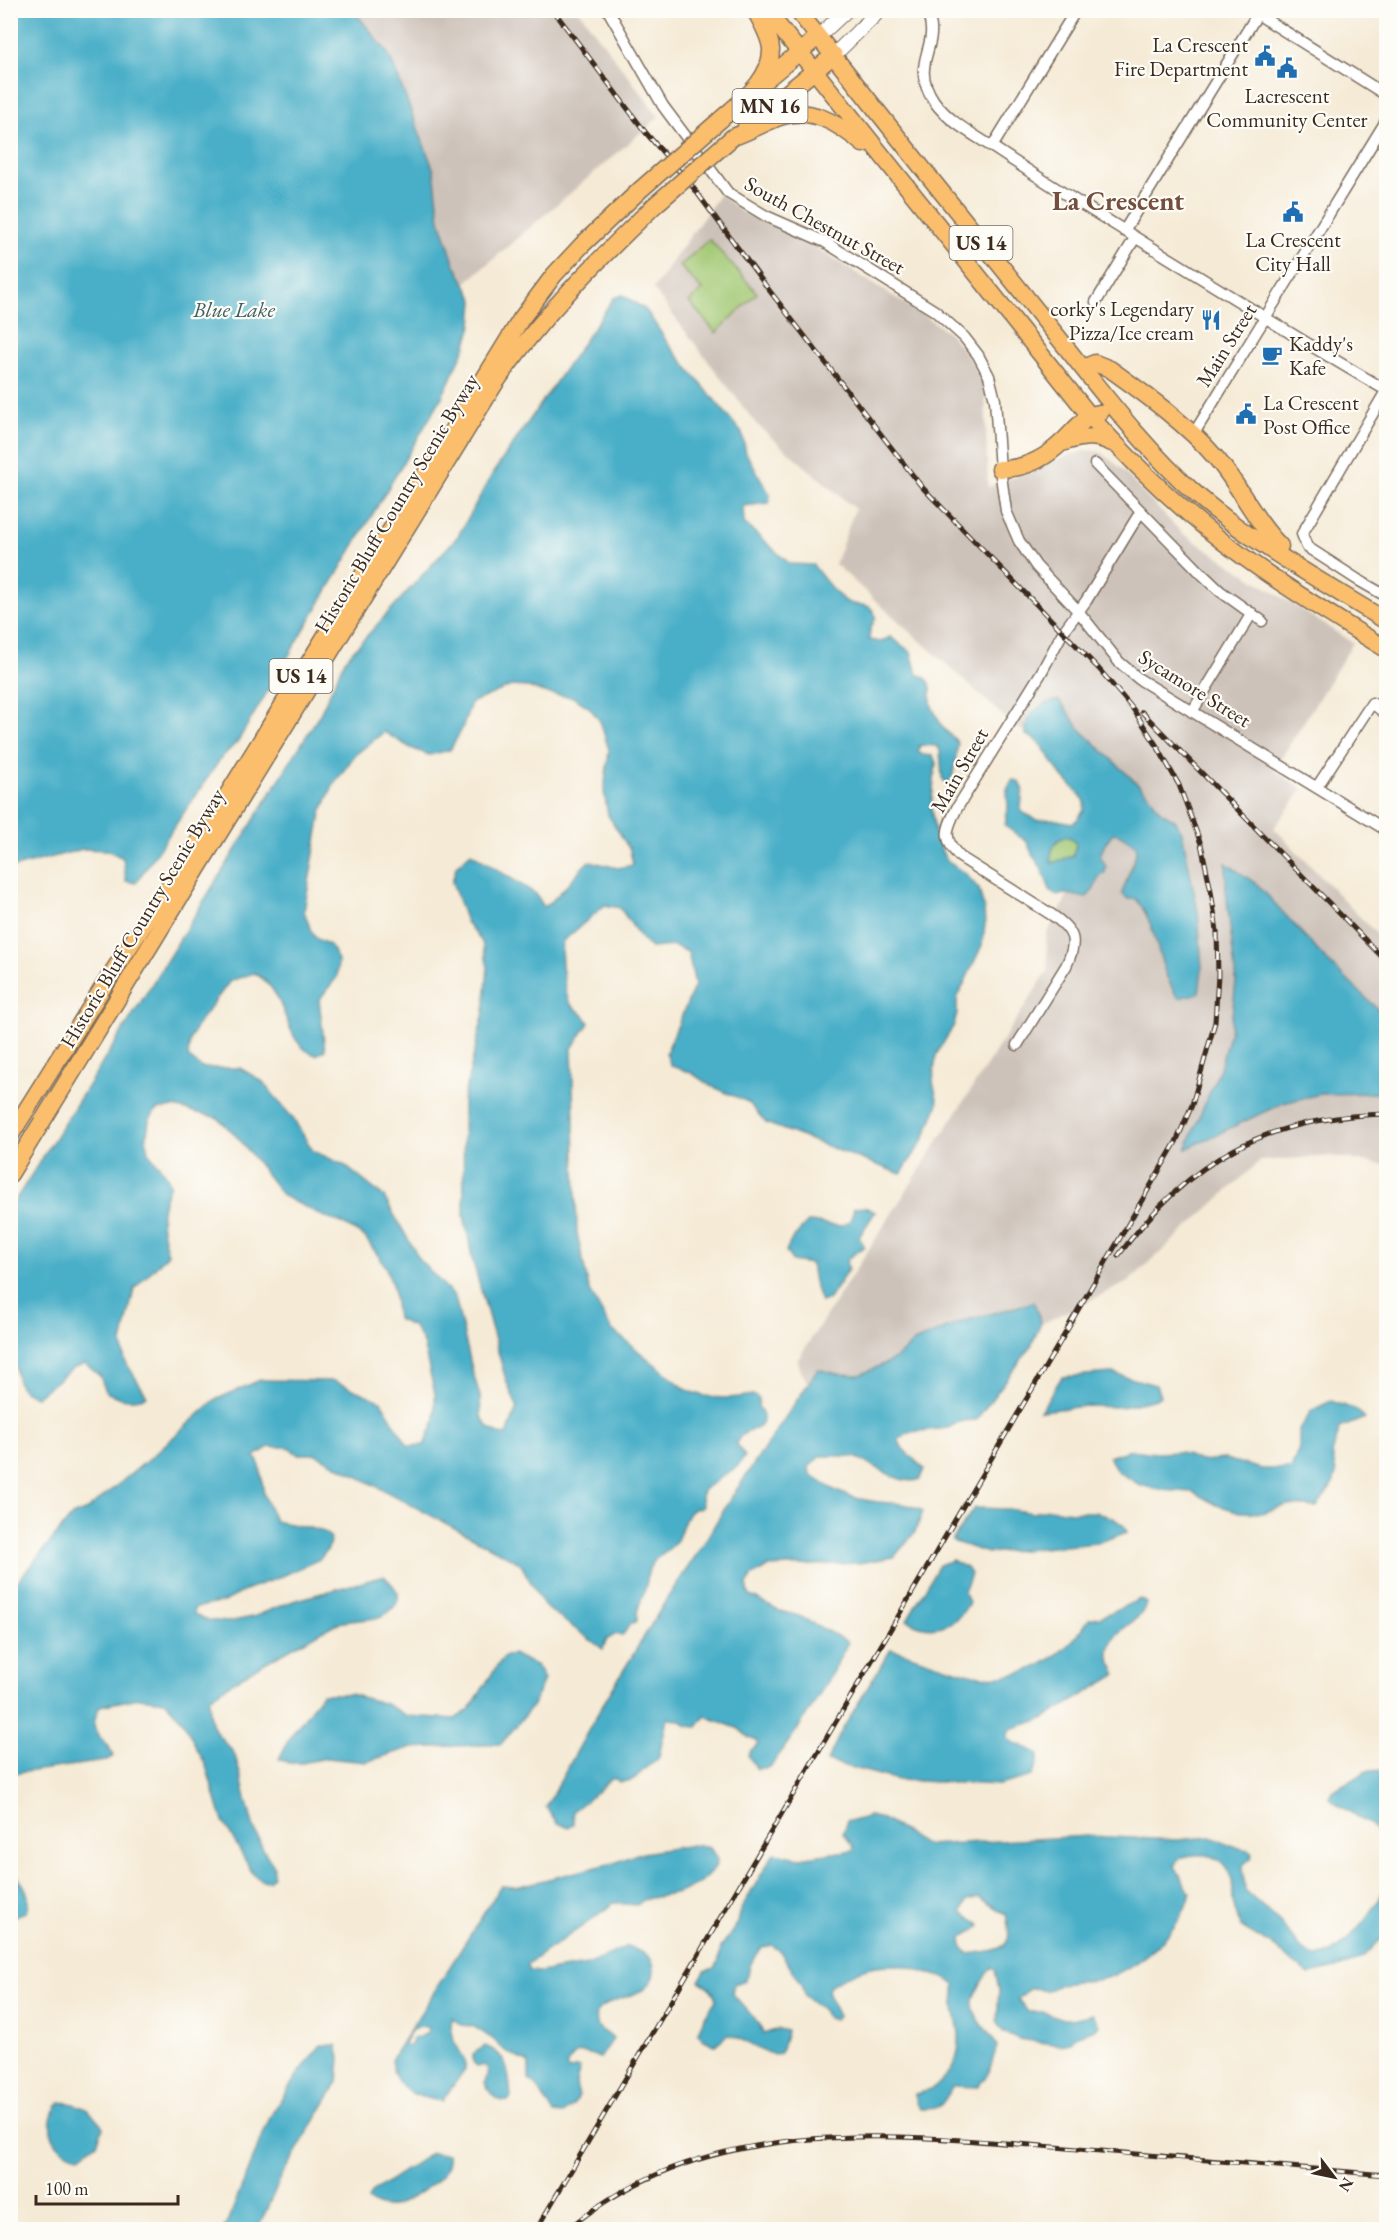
<svg xmlns="http://www.w3.org/2000/svg" width="1397" height="2240" viewBox="0 0 1397 2240" font-family="'EB Garamond',serif">
<style>
.industrial{fill:#cdc2b9}
.green{fill:#a3c974;stroke:#6f7a49;stroke-width:1.5}
.water{fill:#49afc8;stroke:#426c73;stroke-width:1.5;fill-rule:evenodd}
.lines{fill:none;stroke-linecap:round;stroke-linejoin:round}
.minor-casing{stroke:#7c6d5e;stroke-width:13}
.tertiary-casing{stroke:#7c6d5e;stroke-width:16}
.primary-casing{stroke:#7c6d5e;stroke-width:19}
.minor{stroke:#fff;stroke-width:10}
.tertiary{stroke:#fff;stroke-width:14}
.primary{stroke:#fabe6d;stroke-width:16}
.rail-casing{stroke:#3b2a1e;stroke-width:5}
.rail{stroke:#fdfcf7;stroke-width:3;stroke-dasharray:9;stroke-linecap:butt}
.primary-bridge-casing{stroke:#7c6d5e;stroke-width:19;stroke-linecap:butt}
.primary-bridge{stroke:#fabe6d;stroke-width:16}
.labels{text-anchor:middle;dominant-baseline:central;stroke-width:4.5;stroke-linejoin:round;paint-order:stroke}
.shield{fill:#fdfcf7;stroke:#75695f;stroke-width:1.5}
.shield-label{font-size:20px;font-weight:bold;fill:#3b2a1e}
.poi-label{font-size:21px;fill:#3b2a1e;stroke:#fdfcf7;text-anchor:end}
.street-label{font-size:21px;fill:#3b2a1e;stroke:#fdfcf7}
.water-label{font-size:22px;font-style:italic;fill:#415f62;stroke:#fdfcf7}
.district-label{font-size:27px;font-weight:bold;fill:#754f3e;stroke:#fdfcf7}
</style>
<rect width="100%" height="100%" fill="#fdfcf7"/>
<filter id="ink" filterUnits="userSpaceOnUse"><feTurbulence type="fractalNoise" baseFrequency=".0167" numOctaves="2"/><feDisplacementMap in="SourceGraphic" scale="12" xChannelSelector="R" yChannelSelector="G"/><feConvolveMatrix kernelMatrix="1 2 1 2 8 2 1 2 1" color-interpolation-filters="sRGB"/></filter>
<filter id="wash" filterUnits="userSpaceOnUse"><feTurbulence type="fractalNoise" baseFrequency=".008" numOctaves="4" result="noise"/><feDisplacementMap in="SourceGraphic" scale="24" xChannelSelector="R" yChannelSelector="G"/><feGaussianBlur stdDeviation="1.35" result="paint"/><feColorMatrix in="noise" values="0 0 0 0 0 0 0 0 0 0 0 0 0 0 0 0 0 1.4 0 .05"/><feComposite in="paint" operator="in"/></filter>
<g filter="url(#wash)">
<rect width="100%" height="100%" fill="#f5ead5"/>
<path class="industrial" d="M275,11H579L659,117L428,315Z
M720,194L740,211L789,233L821,251L925,316L951,335L970,359L985,388L988,487L1072,454L1088,450L1101,452L1122,469L1141,491L1182,533L1353,643L1274,770L1303,789L1274,828L1386,944V1165L1331,1156L1260,1161L1128,1282L996,1346L826,1423L797,1361L1048,970L1046,935L1080,873L1111,809L1058,739L1018,729L835,564L855,509L757,425L653,289Z"/>
<path class="green" d="M709,239L757,293L716,333L689,302L702,290L680,266Z
M1066,836L1073,839L1076,845L1073,856L1052,863C1049,852 1054,840 1066,836Z"/>
<path class="water" d="M11,10L354,11L387,52L394,67L434,171L440,220L454,263L474,300L472,325L465,348L441,399L238,741L221,758L136,883L126,881L123,858L107,850L83,849L11,868Z
M623,295L646,310L669,345L742,433L746,453L770,495L769,503L743,506L744,523L790,564L813,565C822,576 837,598 849,603C861,608 870,600 876,617L870,630L869,640L881,642L890,637L911,652L917,674C940,682 926,694 933,709C936,714 939,721 942,726C946,733 954,736 958,744L953,775L947,784L942,778L940,750L937,746L920,745L918,752L923,755L933,756L936,763L931,808L936,837L945,858L955,867L965,873L979,889L984,909L985,925L982,945L957,999V1013L954,1025L936,1055L933,1082L938,1103L936,1109L924,1139L901,1174L766,1123L748,1102L713,1087L690,1072L671,1066L666,1053L695,985L688,952L674,946L651,948L643,941L620,908L605,905L562,942C560,954 564,993 570,1003C575,1011 583,1011 589,1023L572,1048L577,1233L589,1289L611,1329L687,1390C709,1400 730,1399 753,1395L759,1399L758,1407C773,1427 752,1428 742,1435C739,1437 738,1441 736,1444L745,1456L738,1466L704,1489L701,1496L702,1506L699,1509L695,1508C683,1515 683,1528 677,1540C672,1549 663,1552 656,1559C644,1572 650,1575 645,1589C642,1602 636,1606 637,1621L630,1624L622,1636L616,1634L606,1640L603,1649L544,1606L520,1563L316,1454H298L287,1447H269L255,1456L260,1466L264,1495L275,1521L310,1528L324,1532L331,1538L328,1549L320,1559L278,1578L250,1588L224,1602L194,1608V1614L207,1620L228,1622L253,1617L293,1601L384,1576C395,1587 406,1596 391,1610C378,1623 355,1618 338,1623C326,1628 313,1637 301,1643C269,1660 239,1677 209,1698C210,1708 209,1721 215,1730C220,1739 231,1746 235,1756C247,1793 249,1834 274,1866L273,1877L269,1881L261,1880L253,1874L222,1819L206,1766L182,1720L164,1701L139,1698L100,1706C85,1737 103,1733 114,1756L105,1761L11,1774V1586L16,1583L72,1516L87,1510L149,1459L215,1400L260,1380L334,1381L381,1401L408,1446L424,1445L435,1421V1394L423,1343L414,1327L397,1319L393,1288L385,1265L364,1236L340,1222L329,1219L283,1196L240,1140L218,1118L174,1107L156,1110L149,1120L146,1141L148,1152L165,1173L170,1184C158,1215 159,1223 168,1254L134,1289L122,1343L125,1361L147,1396C131,1402 121,1399 106,1392L100,1376L85,1364L73,1368L36,1397C32,1395 26,1393 23,1390C12,1379 18,1357 11,1344V1207L129,1021L320,714L345,660L458,536L493,473L614,298ZM511,686L528,687L550,694L573,697L589,707L600,721L609,750L604,792L608,815L630,850L633,865L618,868L589,861C573,875 562,895 544,907L536,894L471,853L456,867L452,882L466,922L482,942L488,967L484,1012L463,1100L464,1215L472,1258L506,1380L517,1407L507,1435L499,1434L488,1428L481,1416L480,1396L473,1373L455,1297L420,1260L384,1197L344,1165L313,1151L294,1120L262,1081L240,1068H202L188,1057L190,1039L199,1022L230,981L254,973C291,992 281,1045 316,1055L325,1050L319,1000L337,977L338,960L330,945L317,939L311,931L304,911L321,813L333,785L355,755L384,732L411,748L429,755L450,750L462,729L471,703Z
M1058,700L1064,706L1079,728L1150,796L1160,811L1175,820L1182,832L1198,912L1202,969L1199,993L1179,998L1178,997C1156,968 1160,927 1136,899H1128L1122,893L1135,857L1137,847C1131,842 1121,833 1113,833L1106,842L1100,855L1106,867L1105,872L1098,878L1094,889L1086,898L1068,894L1055,895L1051,892L1041,867L1033,856L1027,842L1005,826L1008,807L1007,790L1012,780L1018,781L1023,788L1021,808L1022,812L1036,820L1052,819L1072,823L1077,820L1084,810L1085,801C1077,790 1065,781 1057,769C1049,757 1040,739 1026,735C1023,714 1039,705 1058,700ZM1066,836L1073,839L1076,845L1073,856L1052,863C1049,852 1054,840 1066,836Z
M1226,863L1258,885L1328,962L1386,1017V1093L1320,1094L1283,1103L1186,1149L1220,1068L1230,1031L1236,982L1226,889Z
M865,1207L875,1212L859,1237L864,1246L848,1259L846,1264L849,1268L829,1299L821,1302L814,1282L811,1264L792,1261L786,1251L792,1239L808,1222C828,1222 850,1237 854,1208Z
M1034,1302L1041,1323L1030,1348L976,1420L960,1421L948,1428L909,1432L898,1439L903,1449L924,1469L920,1479C900,1488 873,1462 854,1457C844,1455 831,1456 820,1456L809,1467L810,1474C832,1491 850,1499 878,1502C898,1504 905,1502 923,1511L915,1532L894,1557L859,1563L767,1567L751,1577L747,1585L749,1595L777,1610L799,1616L848,1642C824,1690 802,1725 770,1767L757,1769L748,1755L752,1749L758,1745L757,1741L749,1738L739,1729L705,1716L697,1727L687,1726L680,1720L667,1719L659,1757C656,1763 653,1762 648,1766C636,1776 638,1781 619,1782L616,1779H610L596,1793L573,1811L574,1824L569,1828L557,1823L546,1807L602,1706L668,1597L703,1545L727,1504L818,1369L838,1374L860,1375L895,1359L914,1342L964,1321Z
M1112,1373L1156,1385L1160,1396L1156,1399L1121,1407L1086,1406L1040,1411L1062,1377Z
M1331,1401L1356,1410L1365,1418L1340,1428L1332,1453L1336,1474L1333,1484L1317,1507L1287,1505L1262,1513L1240,1512L1217,1505L1193,1492L1160,1490L1140,1485L1118,1472L1109,1457L1130,1450L1157,1453L1179,1452L1200,1461L1225,1459L1262,1469H1291L1299,1448V1430L1312,1410Z
M974,1508L1008,1509L1033,1513L1048,1509L1073,1512H1096L1113,1518L1124,1526L1127,1532L1097,1543L988,1553L952,1541Z
M952,1560L965,1567L971,1574L964,1592L969,1602C957,1627 930,1635 907,1620L939,1565Z
M1140,1599L1146,1603C1141,1626 1107,1627 1109,1657C1110,1663 1115,1668 1116,1675L1043,1719L1010,1729L1007,1738C1017,1746 1027,1746 1038,1754V1762L1032,1776L1000,1785L898,1780L827,1761L842,1730L891,1649C919,1657 947,1669 975,1675C1022,1683 1065,1658 1089,1619L1103,1616Z
M512,1654L536,1665L544,1679L533,1705L501,1744L410,1748L366,1762L326,1758L302,1763H289L279,1759L290,1737L322,1694H350L386,1704L407,1716L455,1719L469,1710L497,1666L504,1657Z
M1386,1770V1861C1384,1852 1382,1842 1378,1834C1367,1816 1342,1812 1329,1797L1332,1791L1367,1771Z
M869,1816L883,1819L926,1845L1088,1836L1177,1840L1211,1837L1242,1849L1250,1850L1253,1853L1252,1857L1243,1865L1245,1891L1280,1922L1300,1948L1315,1957C1320,1956 1328,1955 1333,1952C1351,1939 1385,1901 1386,1879V1934C1376,1944 1364,1959 1350,1964C1337,1969 1322,1970 1309,1975L1270,1944L1240,1926C1238,1918 1235,1910 1233,1902C1232,1895 1234,1885 1231,1878C1223,1853 1201,1852 1180,1858L1175,1866L1190,1893C1182,1928 1148,1958 1116,1974C1099,1983 1079,1980 1061,1984C1055,1986 1050,1991 1044,1990C1039,1989 1035,1988 1030,1988L1018,1999L1028,2012H1043L1064,2019H1072L1093,2014L1099,2025L1095,2029L1076,2036L1070,2043L1060,2045L1019,2039L1003,2032L997,2023L999,1989L995,1970L992,1967C986,1973 983,1980 979,1987C977,1991 973,1996 973,2000C971,2017 991,2033 997,2046L989,2072L978,2087L953,2086C942,2104 943,2110 920,2109L915,2100V2094C941,2090 959,2066 959,2041C960,2030 956,2019 954,2008C953,2001 956,1993 955,1985C943,1975 940,1977 926,1973C918,1971 911,1967 904,1966C874,1962 853,1971 829,1986L828,1994L839,2016L835,2019L827,2018L823,2010L804,1995L801,1984L780,1951L772,1945L762,1947L750,1965L748,1976L745,1980L734,1984L732,1993L760,2025L763,2034L778,2029L787,2031L781,2053C761,2058 745,2036 727,2035L715,2045L704,2040L698,2033L704,2018L716,2000C714,1990 708,1986 699,1981L705,1971L715,1968L718,1963L721,1947L738,1923L741,1909L774,1853L800,1858L853,1850L854,1847L843,1833L847,1820H857ZM979,1898L1006,1914C1007,1921 1010,1932 1008,1939C1005,1952 979,1952 969,1954L962,1946L961,1939C967,1933 973,1932 980,1927L979,1923L962,1913L967,1901Z
M692,1845L710,1848L717,1859L715,1868L701,1882L679,1893L645,1899L637,1905L613,1903C587,1926 556,1942 528,1964L529,1971L540,1972L588,1965L627,1946C638,1951 654,1954 654,1969C655,2000 613,1993 597,2012C594,2032 603,2028 613,2039L600,2058C584,2051 574,2048 566,2067L569,2070L577,2067L580,2068C575,2085 575,2081 579,2096L574,2104L563,2114L554,2113L535,2085L529,2080V2063L505,2051L493,2039L473,2026L461,2025L452,2018L451,2027L454,2041L465,2061V2069L442,2101C414,2097 395,2091 391,2060L501,1886L516,1887L617,1862L637,1854ZM419,2026L427,2027L428,2031L424,2035L413,2039L409,2046H406L404,2043L411,2031Z
M11,1868C22,1883 33,1892 26,1912L11,1917Z
M321,2045H337L340,2058L338,2082L282,2175L258,2229H223L230,2216L271,2115L298,2074Z
M485,2046C509,2054 509,2076 511,2097L508,2101C496,2103 490,2093 485,2083L488,2071L485,2065L477,2067L473,2062V2054Z
M60,2102C80,2103 93,2110 103,2128L97,2143L80,2156C52,2153 41,2123 60,2102Z
M431,2153L448,2154C449,2161 446,2170 442,2175C435,2184 400,2206 390,2207C382,2208 375,2204 368,2200L371,2193Z"/>
</g>
<g filter="url(#ink)">
<g class="lines">
<g class="minor-casing">
<path id="minor" d="M608,10L663,106L728,193L766,216L825,242L935,311L964,337L978,355L989,376L995,400L1000,469L1006,511L1019,541L1036,566L1079,612L1119,662L1139,679L1386,830
M926,10C944,47 907,61 934,101C948,121 971,133 991,146C1021,166 1052,186 1083,205C1184,267 1284,331 1386,390
M1251,10L1386,95
M992,147L1076,10
M1124,231L1260,10
M1096,302L1135,238
M1386,391L1302,534L1307,547L1358,580L1386,596
M1193,435L1386,121
M1095,464L1200,572L1220,591L1262,621
M1192,712L1252,613
M1317,787L1372,703L1386,714
M1017,1045L1066,966C1078,941 1075,931 1052,915L960,857C942,839 946,829 957,808L1041,673L1063,632L1086,601L1141,511"/>
</g>
<g class="tertiary-casing">
<path id="tertiary" d="M818,37L847,10
M834,55L880,10"/>
</g>
<g class="primary-casing">
<path id="primary" d="M766,10L1090,416C1136,467 1185,515 1241,555C1287,589 1338,619 1386,649
M797,10C881,116 964,221 1049,326C1096,384 1141,446 1198,496C1255,545 1323,582 1386,621
M763,82L818,37
M720,120C740,102 772,80 771,49C770,36 761,22 755,10
M746,126L834,55
M733,137C748,132 762,124 777,118C810,105 838,123 863,144
M1083,368L1095,363L1110,369C1145,394 1188,425 1216,458C1240,486 1254,520 1280,546
M1062,443C1081,437 1094,434 1112,443
M1000,469C1025,469 1046,458 1063,441C1074,431 1085,415 1100,413
M10,1136L112,973L199,841L521,319L554,275L582,245L640,190
M10,1174L494,385C540,317 596,262 655,205"/>
</g>
<use href="#minor" class="minor"/>
<use href="#tertiary" class="tertiary"/>
<use href="#primary" class="primary"/>
<g class="rail-casing">
<path id="rail" d="M553,10L646,133L692,186L769,290L922,487L1099,669L1133,709L1157,746L1179,785L1201,844L1211,891L1217,931L1218,975L1215,1022L1192,1105L1176,1142L1068,1327
M1142,712L1386,961
M1118,1256C1190,1159 1265,1117 1386,1114
M536,2230L1073,1320
M567,2230C710,2107 915,2136 1089,2150C1188,2159 1287,2167 1386,2175"/>
</g>
<use href="#rail" class="rail"/>
<g class="primary-bridge-casing">
<path id="primary-bridge" d="M640,190L720,120
M655,205L733,137"/>
</g>
<use href="#primary-bridge" class="primary-bridge"/>
</g>
</g>
<defs>
<g id="civic-bare" transform="scale(1.62)"><path d="M-.6-6.5H3V-4.5H.6V-3L4-1V1h2V6H-6V1h2V-1L-.6-3ZM-1.2 2.5V6h2.4V2.5Z" fill="#1f6fb2" stroke="#fdfcf7" stroke-width="2.5" paint-order="stroke"/></g>
<g id="restaurant-bare" transform="scale(1.62)"><path d="M-5-6h1v4h1v-4h1v4h1v-4h1v5L-1.5 .5V6h-2V.5L-5-1ZM5-6V6H3V1.5H1.5Q1.5-4 5-6Z" fill="#1f6fb2" stroke="#fdfcf7" stroke-width="2.5" paint-order="stroke"/></g>
<g id="cafe-bare" transform="scale(1.62)"><path d="M-5.5-4.5H6V0H3Q3 3.5 0 3.5H-2.5Q-5.5 3.5-5.5 0ZM3-3.2v2h1.7v-2ZM-6 4.5H4V6H-6Z" fill="#1f6fb2" stroke="#fdfcf7" stroke-width="2.5" paint-order="stroke"/></g>
</defs>
<g fill-rule="evenodd">
<use href="#civic-bare" x="1265" y="56"/>
<use href="#civic-bare" x="1287" y="68"/>
<use href="#civic-bare" x="1293" y="212"/>
<use href="#restaurant-bare" x="1211" y="320"/>
<use href="#cafe-bare" x="1272" y="355"/>
<use href="#civic-bare" x="1246" y="414"/>
</g>
<g class="labels">
<g class="shield">
<rect x="732.5" y="89" width="75" height="34" rx="4.5"/>
<rect x="949.5" y="226" width="63" height="34" rx="4.5"/>
<rect x="269.5" y="659" width="63" height="34" rx="4.5"/>
</g>
<g class="shield-label">
<text x="770" y="106">MN 16</text>
<text x="981" y="243">US 14</text>
<text x="301" y="676">US 14</text>
</g>
<g class="poi-label">
<text x="1248" y="44">La Crescent<tspan x="1248" dy="24">Fire Department</tspan></text>
<text x="1287" y="95" text-anchor="middle">Lacrescent<tspan x="1287" dy="24">Community Center</tspan></text>
<text x="1293" y="239" text-anchor="middle">La Crescent<tspan x="1293" dy="24">City Hall</tspan></text>
<text x="1194" y="308">corky's Legendary<tspan x="1194" dy="24">Pizza/Ice cream</tspan></text>
<text x="1289" y="343" text-anchor="start">Kaddy's<tspan x="1289" dy="24">Kafe</tspan></text>
<text x="1263" y="402" text-anchor="start">La Crescent<tspan x="1263" dy="24">Post Office</tspan></text>
</g>
<g class="street-label">
<text transform="translate(825 225) rotate(29)">South Chestnut Street</text>
<text transform="translate(1226 345) rotate(-58)">Main Street</text>
<text transform="translate(396 503) rotate(-59)">Historic Bluff Country Scenic Byway</text>
<text transform="translate(1195 688) rotate(32)">Sycamore Street</text>
<text transform="translate(959 770) rotate(-60)">Main Street</text>
<text transform="translate(142 918) rotate(-59)">Historic Bluff Country Scenic Byway</text>
</g>
<g class="water-label">
<text x="234" y="309">Blue Lake</text>
</g>
<g class="district-label">
<text x="1118" y="200">La Crescent</text>
</g>
</g>
<rect width="1397" height="2240" fill="none" stroke="#fdfcf7" stroke-width="36"/>
<g transform="translate(1334 2177) rotate(122)" stroke="#fdfcf7" stroke-width="4.5" paint-order="stroke">
<path d="M0-4.5L10 22L0 15L-10 22Z" fill="#3b2a1e"/>
<text y="-9" font-size="16" font-weight="bold" text-anchor="middle" fill="#3b2a1e">N</text>
</g>
<path d="M36 2195v9h142v-9" fill="none" stroke="#3b2a1e" stroke-width="3"/>
<text x="45" y="2195" font-size="18" fill="#3b2a1e" stroke="#fdfcf7" stroke-width="4.5" paint-order="stroke">100 m</text>
</svg>
